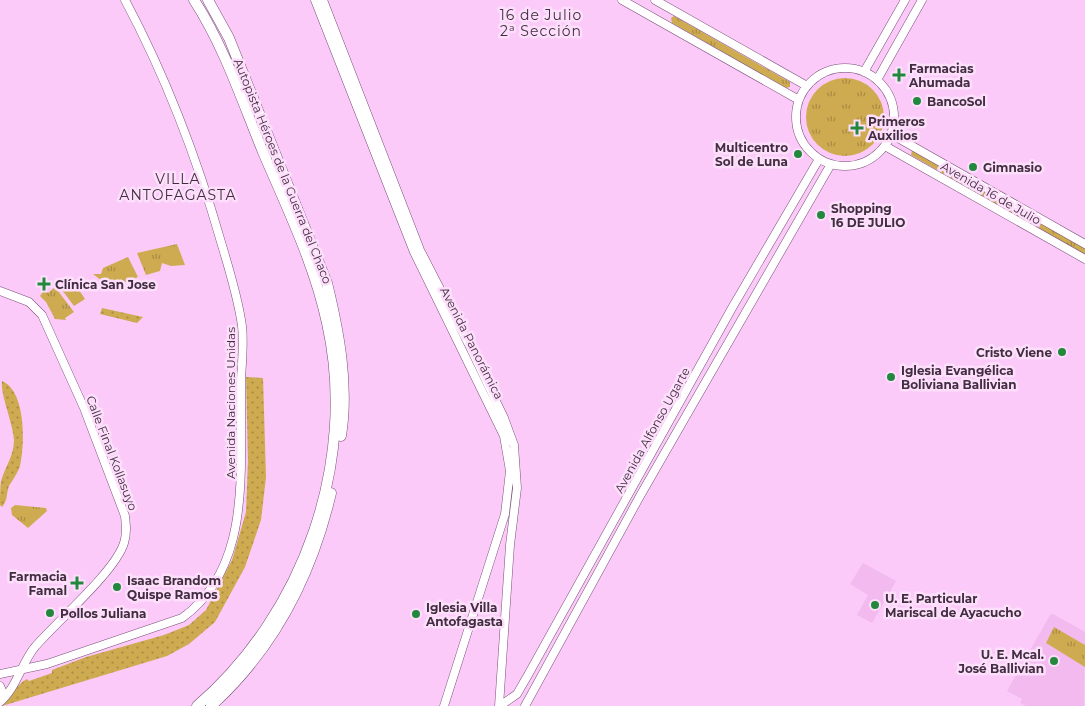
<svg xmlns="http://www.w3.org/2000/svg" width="1085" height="706" viewBox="0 0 1085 706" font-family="Montserrat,sans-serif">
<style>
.built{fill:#f2baef}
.grass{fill:url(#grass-dots)}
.park{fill:url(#park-tufts)}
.pitch{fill:#ceab50}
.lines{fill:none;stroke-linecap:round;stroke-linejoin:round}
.secondary-casing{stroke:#7a4f78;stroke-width:9}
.highway-casing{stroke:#7a4f78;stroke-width:11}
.secondary{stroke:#fff;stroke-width:8}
.highway{stroke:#fff;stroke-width:10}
.poi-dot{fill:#22883e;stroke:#fddffb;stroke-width:2}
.labels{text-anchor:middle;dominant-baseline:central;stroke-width:5;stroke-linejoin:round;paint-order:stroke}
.poi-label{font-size:12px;font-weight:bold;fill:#412e40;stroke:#fddffb;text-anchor:start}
.street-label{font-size:12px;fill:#412e40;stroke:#fddffb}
.neighbourhood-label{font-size:14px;letter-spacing:1px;fill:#412e40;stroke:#fddffb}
</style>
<defs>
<pattern id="grass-dots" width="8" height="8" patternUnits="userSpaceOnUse" patternTransform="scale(1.25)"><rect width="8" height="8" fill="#ceab50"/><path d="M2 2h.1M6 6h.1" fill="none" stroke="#a98c44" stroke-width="1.8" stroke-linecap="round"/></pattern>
<pattern id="park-tufts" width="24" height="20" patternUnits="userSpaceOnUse" patternTransform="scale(1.25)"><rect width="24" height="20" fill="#ceab50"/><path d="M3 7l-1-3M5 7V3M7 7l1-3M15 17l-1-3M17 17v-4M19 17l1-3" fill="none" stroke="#a98c44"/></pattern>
</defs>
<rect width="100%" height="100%" fill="#fbcaf9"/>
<path class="built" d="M863,563L896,581L872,623L857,615L868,595L850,584Z
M1053,614L1085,632L1084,706H1026L1020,703L1022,699L1007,691L1050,615Z"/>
<path class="grass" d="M102,308L143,317L137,323L100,314Z
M246,377L263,378L266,477L261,520L245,567L215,622L189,644L167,656L2,706C12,698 16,684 27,679L29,681L52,673V670L86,657L164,635L189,625L206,610L232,560L246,512L248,461Z
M2,381C26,391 25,443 20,466C18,473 13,479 9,486C6,494 8,500 2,507L0,505C0,497 0,488 1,481C5,467 14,456 14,440C13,423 0,394 2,381Z"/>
<path class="park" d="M674,16L790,82V87L786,88L672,23L671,18Z
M806 117a39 39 0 1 1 78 0a39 39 0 1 1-78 0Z
M912,150L1027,214L1026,218L1022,219L911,155Z
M1041,222L1085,245V255L1039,228Z
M177,244L185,265L171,266L162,263L160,271L146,275L137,253Z
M128,257L138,277L111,288L93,274H101L103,268Z
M55,287L74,312L65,318L66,320L55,319L46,302L40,296L45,289L48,293Z
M15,505L46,508L47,511L28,528L12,515L11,508Z
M1054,627L1085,645V667L1046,643Z"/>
<path class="pitch" d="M71,278L85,299L74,306L59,286Z"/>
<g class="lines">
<g class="secondary-casing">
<path id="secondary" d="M315,0L414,252L504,436L510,471L505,514L444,706
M323,0L420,250L470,347L504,418L514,445L517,488L510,545L499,706
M622,0L799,100
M655,0L807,86
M796 117a49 49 0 1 1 98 0a49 49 0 1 1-98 0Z
M864,72L905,0
M877,80L922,0
M891,134L1085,244
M885,146L1085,259
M0,291L29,302L42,315L84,408L125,516C126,525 127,534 124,543C115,572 57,621 34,648C21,665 16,688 0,702
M0,674L47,664L182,618C238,578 242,505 241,443C241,422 241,400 241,379C242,361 244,343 242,326C238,297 229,269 221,242C197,158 166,77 125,0
M0,686L4,695L1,700
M500,706L517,694L528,675L732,308L819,159
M525,706L640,496L831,164"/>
</g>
<g class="highway-casing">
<path id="highway" d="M194,0C224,46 242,101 263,152C287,208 314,263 327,323C358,461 304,614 197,706
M208,0L229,38L327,283C339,332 349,385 341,436
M211,706C274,649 312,574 331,493"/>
</g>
<use href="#secondary" class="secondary"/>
<use href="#highway" class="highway"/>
</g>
<g class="poi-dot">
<path d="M896.5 67.5h5v5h5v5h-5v5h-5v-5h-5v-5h5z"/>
<circle cx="917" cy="101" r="5"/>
<path d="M854.5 120.5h5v5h5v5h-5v5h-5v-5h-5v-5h5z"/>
<circle cx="798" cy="154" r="5"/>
<circle cx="973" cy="167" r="5"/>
<circle cx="821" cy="215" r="5"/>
<path d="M41.5 276.5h5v5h5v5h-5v5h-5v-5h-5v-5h5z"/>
<circle cx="1062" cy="352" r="5"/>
<circle cx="891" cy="377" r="5"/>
<path d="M74.5 575.5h5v5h5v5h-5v5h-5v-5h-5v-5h5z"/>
<circle cx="117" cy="587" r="5"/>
<circle cx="875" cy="605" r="5"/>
<circle cx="50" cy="613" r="5"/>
<circle cx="416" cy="614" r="5"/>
<circle cx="1054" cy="661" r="5"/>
</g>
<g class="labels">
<g class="poi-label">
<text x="909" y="68">Farmacias<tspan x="909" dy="14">Ahumada</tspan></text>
<text x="927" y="101">BancoSol</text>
<text x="868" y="121">Primeros<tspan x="868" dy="14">Auxilios</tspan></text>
<text x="788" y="147" text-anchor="end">Multicentro<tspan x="788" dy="14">Sol de Luna</tspan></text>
<text x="983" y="167">Gimnasio</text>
<text x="831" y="208">Shopping<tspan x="831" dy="14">16 DE JULIO</tspan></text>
<text x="55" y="284">Clínica San Jose</text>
<text x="1052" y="352" text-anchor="end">Cristo Viene</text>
<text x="901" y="370">Iglesia Evangélica<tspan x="901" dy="14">Boliviana Ballivian</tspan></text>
<text x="67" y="576" text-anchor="end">Farmacia<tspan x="67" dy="14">Famal</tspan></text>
<text x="127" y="580">Isaac Brandom<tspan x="127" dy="14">Quispe Ramos</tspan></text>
<text x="885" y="598">U. E. Particular<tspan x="885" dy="14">Mariscal de Ayacucho</tspan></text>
<text x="426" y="607">Iglesia Villa<tspan x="426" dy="14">Antofagasta</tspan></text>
<text x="60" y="613">Pollos Juliana</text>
<text x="1044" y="654" text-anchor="end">U. E. Mcal.<tspan x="1044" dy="14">José Ballivian</tspan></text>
</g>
<g class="street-label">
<text transform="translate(283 171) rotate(68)">Autopista Héroes de la Guerra del Chaco</text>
<text transform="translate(991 193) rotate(30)">Avenida 16 de Julio</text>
<text transform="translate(472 343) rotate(63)">Avenida Panorámica</text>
<text transform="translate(230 403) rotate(-90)">Avenida Naciones Unidas</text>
<text transform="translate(652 430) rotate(-61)">Avenida Alfonso Ugarte</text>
<text transform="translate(112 453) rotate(69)">Calle Final Kollasuyo</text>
</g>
<g class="neighbourhood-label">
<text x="541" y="15">16 de Julio<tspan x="541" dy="16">2ª Sección</tspan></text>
<text x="178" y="179">VILLA<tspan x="178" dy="16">ANTOFAGASTA</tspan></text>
</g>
</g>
</svg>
